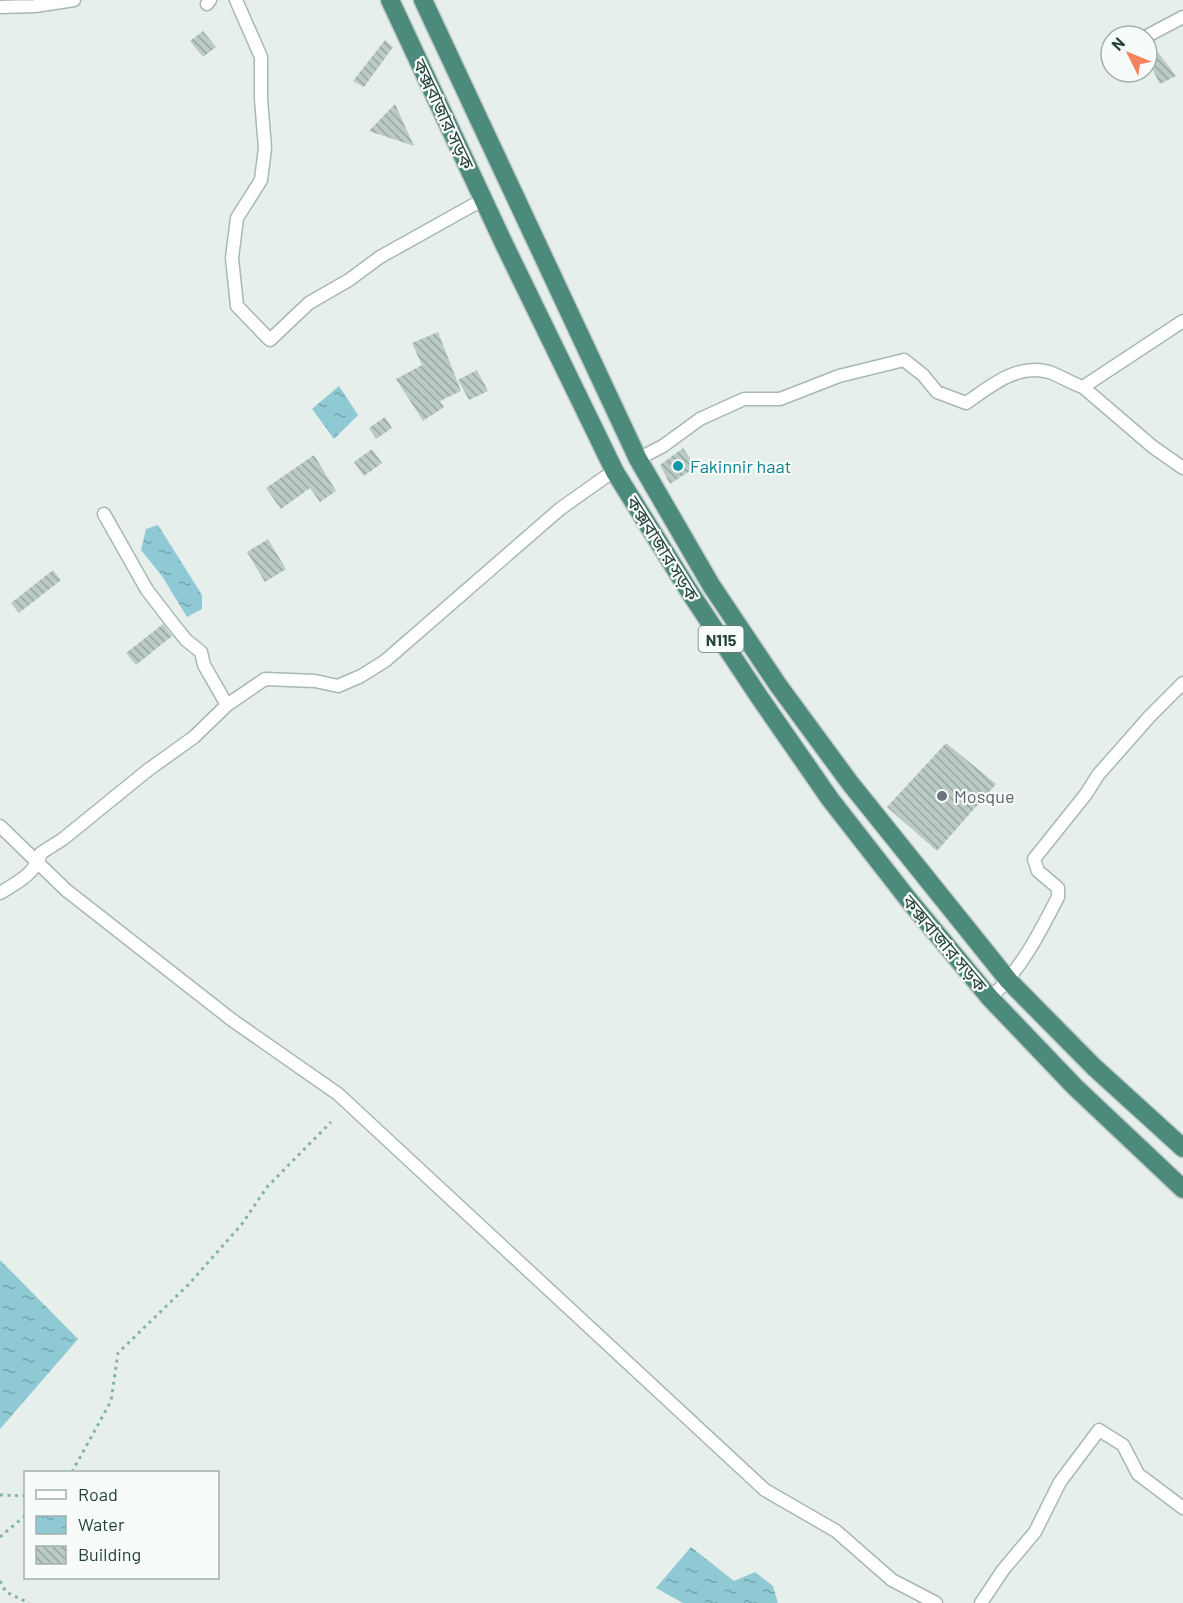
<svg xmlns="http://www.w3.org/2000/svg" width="1183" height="1603" viewBox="0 0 1183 1603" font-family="Barlow,'Noto Sans Bengali',sans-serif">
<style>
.water{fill:url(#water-ripples)}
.building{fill:url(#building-back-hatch)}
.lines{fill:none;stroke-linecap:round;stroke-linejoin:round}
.minor-casing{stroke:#a8b8b2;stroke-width:15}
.trunk-casing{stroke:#c2cac8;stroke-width:21}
.path{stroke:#86b3a5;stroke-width:3;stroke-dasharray:3 4.5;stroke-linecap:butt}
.minor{stroke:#fff;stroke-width:12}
.trunk{stroke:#4c8a7c;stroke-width:18}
.culture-dot{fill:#0f9aa8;stroke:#f7fbf9;stroke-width:2}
.worship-dot{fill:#6b7280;stroke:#f7fbf9;stroke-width:2}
.labels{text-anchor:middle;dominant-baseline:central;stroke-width:4.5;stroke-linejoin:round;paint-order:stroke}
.shield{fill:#f7fbf9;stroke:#637a73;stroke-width:1.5}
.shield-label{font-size:16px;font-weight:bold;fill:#24423a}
.street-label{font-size:18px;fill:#24423a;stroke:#f7fbf9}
.culture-label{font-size:18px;fill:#0d838f;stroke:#f7fbf9;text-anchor:start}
.worship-label{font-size:18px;fill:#5b616d;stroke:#f7fbf9;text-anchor:start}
</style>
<defs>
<pattern id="water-ripples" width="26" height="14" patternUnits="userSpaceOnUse" patternTransform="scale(1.5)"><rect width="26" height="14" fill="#8ec9d4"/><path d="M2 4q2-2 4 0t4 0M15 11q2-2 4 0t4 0" fill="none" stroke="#74a5ad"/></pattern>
<pattern id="building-back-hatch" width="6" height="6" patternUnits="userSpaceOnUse" patternTransform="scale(1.5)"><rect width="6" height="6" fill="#bbcac4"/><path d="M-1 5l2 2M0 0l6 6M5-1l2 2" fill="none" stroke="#98a6a0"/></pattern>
</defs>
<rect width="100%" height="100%" fill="#e6efeb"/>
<path class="water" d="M339,386L358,415L334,439L312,409Z
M158,525L202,595V609L187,617L162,576L141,550L146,529Z
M0,1260L78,1339L0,1429Z
M691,1547L734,1581L755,1572L773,1586L778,1603H683L656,1588Z"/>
<path class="building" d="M203,31L216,47L203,57L190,41Z
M385,40L393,47L364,87L353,81Z
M1151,43L1176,76L1160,84L1147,59V44Z
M395,104L414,146L369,131Z
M438,332L461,391L440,401L444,407L423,421L396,379L422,365L412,343Z
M477,370L488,391L469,400L458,380Z
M385,417L392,428L376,439L369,428Z
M683,448L696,467L670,484L660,465Z
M372,449L382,463L364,476L354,462Z
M314,455L336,491L320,502L310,488L281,509L266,488Z
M268,539L286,569L265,582L247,552Z
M53,570L61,580L19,613L11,603Z
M163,624L172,636L136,665L126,653Z
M946,743L996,784L937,851L887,807Z"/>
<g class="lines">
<g class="minor-casing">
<path id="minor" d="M236,0L261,57V99L265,148L261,180L237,218L232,258L237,306L266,336L270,340L309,303L349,280L380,257L484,199
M207,4L210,0
M0,7L35,6L74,0
M1147,36L1183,17
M1083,387L1153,447L1183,468
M638,459L663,446L700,419L744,399H780L839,376L904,360L923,375L937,392L966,403C991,386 1017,363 1049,372C1061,376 1072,384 1083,387L1183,321
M104,514L147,590L174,625L186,640L201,652L204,665L227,705
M0,826L66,890L232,1020L338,1094L765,1490L836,1531L892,1580L936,1603
M0,893C18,882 35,874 41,853L63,839L148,770L194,737L227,705L265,679L315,681L338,686L361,676L385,661L560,509L605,477L615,472
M990,998C1021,970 1039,934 1058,897V888L1038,871L1034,859L1086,794L1098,775L1150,716L1183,683
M981,1603L1003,1570L1035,1532L1060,1482L1099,1430L1123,1445L1138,1474L1183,1508"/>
</g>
<g class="trunk-casing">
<path id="trunk" d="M390,0L505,246L615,472L691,594L760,698L830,799L908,899L990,998L1075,1087L1183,1189
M423,0L638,459L711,585L778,685L850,783L1009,981L1094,1067L1183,1148"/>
</g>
<path class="path" d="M72,1472L111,1401L118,1353L189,1284L242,1224L267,1187L331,1122
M0,1495L26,1496
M0,1537L26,1515
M0,1581L6,1592L29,1603"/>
<use href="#minor" class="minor"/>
<use href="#trunk" class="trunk"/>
</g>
<circle class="culture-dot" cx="678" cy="466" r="6"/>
<circle class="worship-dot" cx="942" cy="796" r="6"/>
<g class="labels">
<rect class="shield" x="698.5" y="626" width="45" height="26" rx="4.5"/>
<g class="shield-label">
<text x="721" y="639">N115</text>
</g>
<g class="street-label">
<text transform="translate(444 114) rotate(65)">কক্সবাজার সড়ক</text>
<text transform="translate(663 548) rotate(58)">কক্সবাজার সড়ক</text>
<text transform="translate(945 943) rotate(50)">কক্সবাজার সড়ক</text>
</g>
<g class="culture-label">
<text x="690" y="466">Fakinnir haat</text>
</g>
<g class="worship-label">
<text x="954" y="796">Mosque</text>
</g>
</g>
<rect x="24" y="1471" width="195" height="108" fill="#f7fbf9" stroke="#a3b1ad" stroke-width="1.5"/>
<rect x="36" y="1490" width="30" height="9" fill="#ffffff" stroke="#a3b1ad" stroke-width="1.5"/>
<text x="78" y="1501" font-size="18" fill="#24423a">Road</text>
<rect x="36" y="1516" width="30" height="18" fill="url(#water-ripples)" stroke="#a3b1ad" stroke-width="1.5"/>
<text x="78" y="1531" font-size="18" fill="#24423a">Water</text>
<rect x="36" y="1546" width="30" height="18" fill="url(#building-back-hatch)" stroke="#a3b1ad" stroke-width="1.5"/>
<text x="78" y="1561" font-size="18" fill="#24423a">Building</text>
<g transform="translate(1129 54) rotate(313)"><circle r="28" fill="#f7fbf9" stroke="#a3b1ad" stroke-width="1.5"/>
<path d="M0-4.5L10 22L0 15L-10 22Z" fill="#f4845f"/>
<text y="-9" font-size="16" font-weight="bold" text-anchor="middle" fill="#24423a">N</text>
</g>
</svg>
